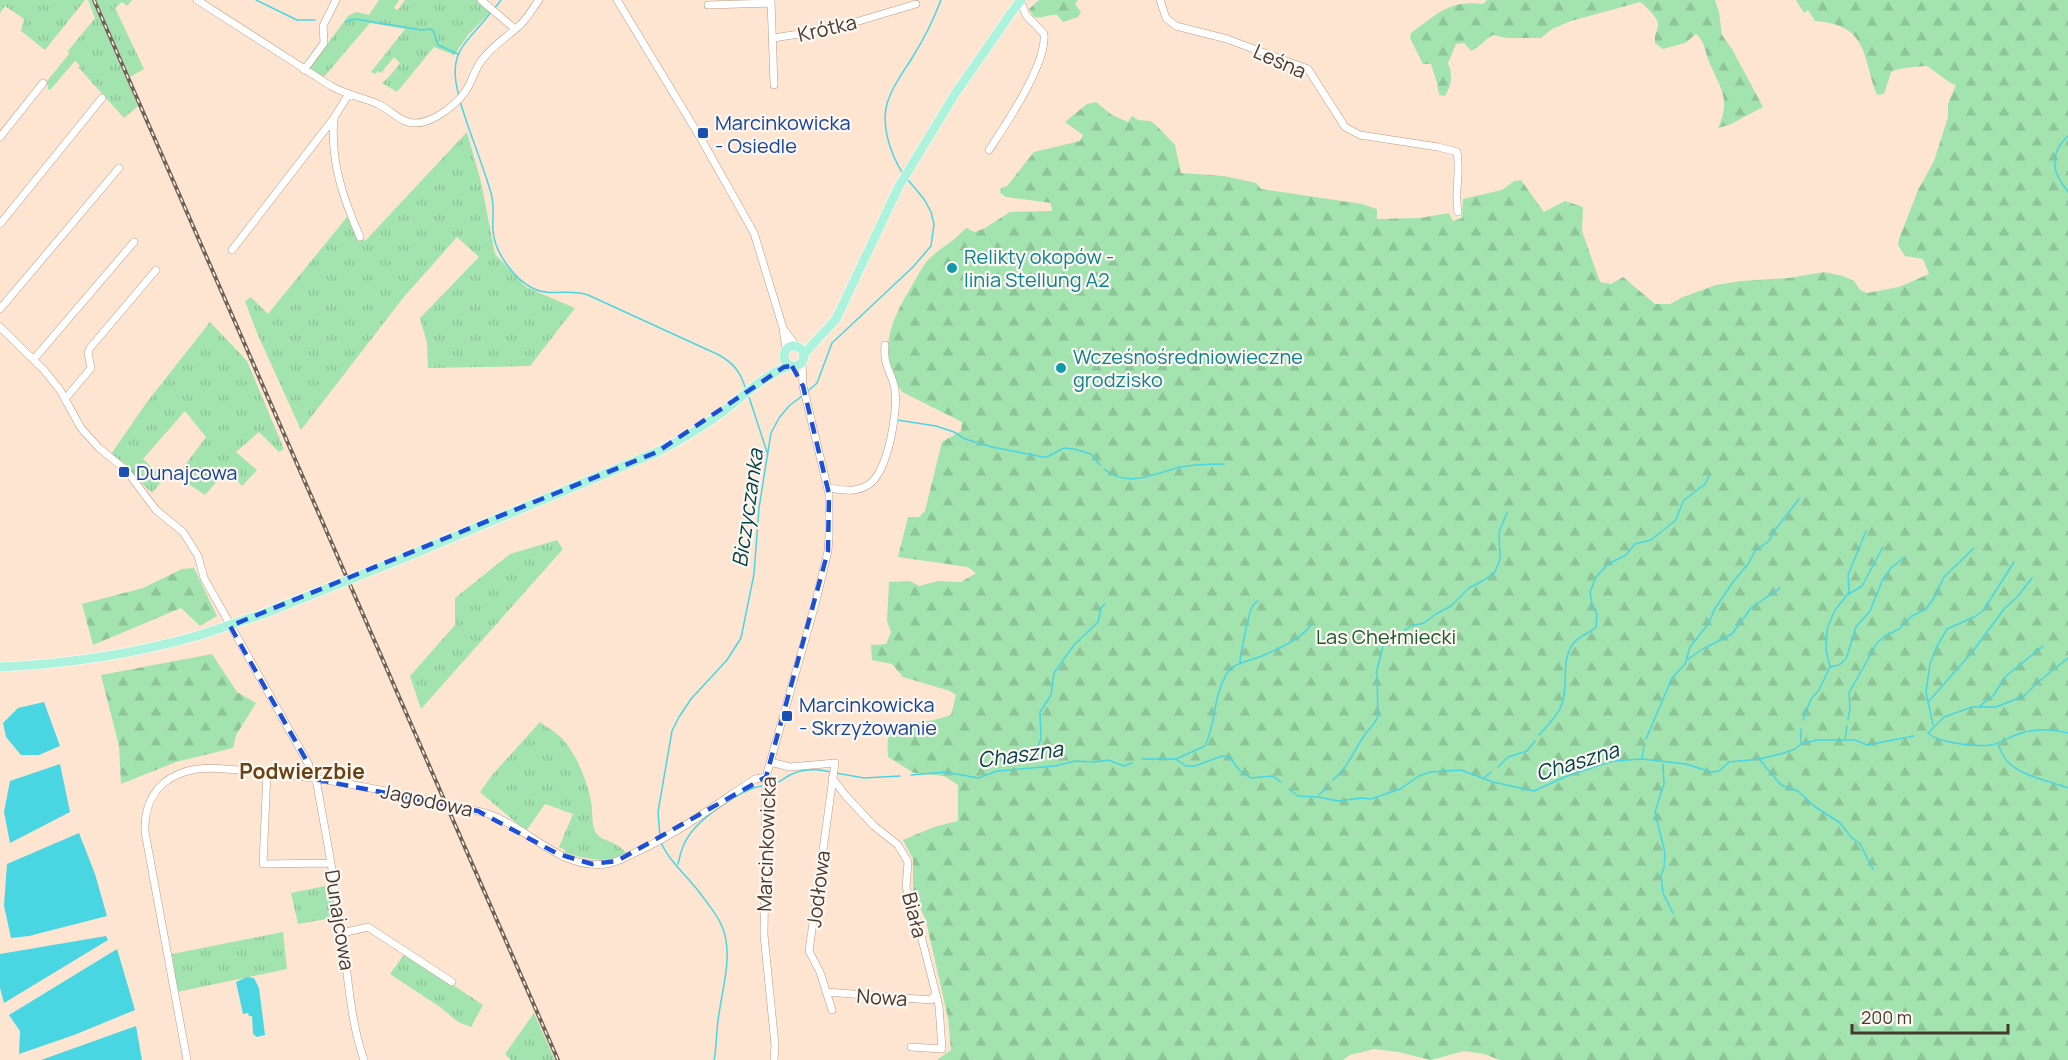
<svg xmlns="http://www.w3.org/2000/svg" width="2068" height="1060" viewBox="0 0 2068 1060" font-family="Manrope,sans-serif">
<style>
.grass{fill:url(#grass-tufts)}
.forest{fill:url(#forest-firs)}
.water{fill:#4ad5e2}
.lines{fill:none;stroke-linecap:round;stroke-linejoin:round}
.stream{stroke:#4ad5e2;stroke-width:1.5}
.minor-casing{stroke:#b99c85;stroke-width:8}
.major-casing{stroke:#fff;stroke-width:10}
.minor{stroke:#fff;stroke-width:7}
.major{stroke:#acf2dd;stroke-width:9}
.rail-casing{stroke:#706155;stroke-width:4}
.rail{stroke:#fdf7f2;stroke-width:1.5;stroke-dasharray:4.5;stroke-linecap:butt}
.major-bridge-casing{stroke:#fff;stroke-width:10;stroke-linecap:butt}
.major-bridge{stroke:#acf2dd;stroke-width:9}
.marked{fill:none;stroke:#1d4ed8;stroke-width:4.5;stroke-dasharray:12 8;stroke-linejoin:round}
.transit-dot{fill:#1a4fb4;stroke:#fdf7f2;stroke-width:2}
.culture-dot{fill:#0f9aa8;stroke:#fdf7f2;stroke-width:2}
.labels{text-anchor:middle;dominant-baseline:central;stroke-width:4.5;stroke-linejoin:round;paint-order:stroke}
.street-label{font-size:20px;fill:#463a30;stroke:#fdf7f2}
.transit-label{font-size:20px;fill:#164399;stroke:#fdf7f2;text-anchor:start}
.culture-label{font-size:20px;fill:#0d838f;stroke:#fdf7f2;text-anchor:start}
.park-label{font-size:20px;fill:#1e5730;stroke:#fdf7f2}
.water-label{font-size:21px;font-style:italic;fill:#004147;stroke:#fdf7f2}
.neighbourhood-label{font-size:21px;font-weight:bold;fill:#684212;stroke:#fdf7f2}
</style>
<defs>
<pattern id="grass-tufts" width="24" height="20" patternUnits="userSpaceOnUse" patternTransform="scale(1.5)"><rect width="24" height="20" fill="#a2e3b0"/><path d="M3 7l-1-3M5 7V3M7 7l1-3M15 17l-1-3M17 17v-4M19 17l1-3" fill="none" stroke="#8dc498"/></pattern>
<pattern id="forest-firs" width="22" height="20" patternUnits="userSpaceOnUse" patternTransform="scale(1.5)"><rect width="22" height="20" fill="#a2e3b0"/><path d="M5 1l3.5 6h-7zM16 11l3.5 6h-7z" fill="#8dc498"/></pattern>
</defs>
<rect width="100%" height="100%" fill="#fee5d2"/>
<path class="grass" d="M0,0H85L45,50L21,31L24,19L5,6L0,13Z
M88,0H93L138,106L124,118L79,68L80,65L75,61L50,90L48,89V85L43,86L69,54L68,51L95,18Z
M96,0H132L127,6L122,2L115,8L144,69L130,77Z
M379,0H399L394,8L398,10L405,0H479L491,11L468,35L454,55L434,47L397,92L382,83L389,77L400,63L394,57L381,73L378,71L375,74L371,72L405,29L370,23L323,78L311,72L310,67L349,15L357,12L369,15Z
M467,132L481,182L495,254L526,287L575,308L530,366L428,368L427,343L420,318L479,257L457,237L403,298L301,430L257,333L245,301L251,297L268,314L347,217L365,241Z
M210,322L247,361L284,449L279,452L259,432L236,452L257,470L242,486L227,470L205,495L177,476L206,437L185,411L143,459L164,478L152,493L111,454L147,402Z
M557,540L563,549L421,709L410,676L455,625V598L510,554Z
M540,722C548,728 559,734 565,742C578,758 587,781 591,801C593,810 591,825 596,833C602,842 616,840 626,853C607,865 585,858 565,853V850L559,847L573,814L545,804L526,831L480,792L493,774Z
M327,864L330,867L336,912L332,918L298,924L291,893L330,885Z
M283,932L287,969L177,992L172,954Z
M405,953L483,1005L471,1027L458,1022L440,1007L390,974Z
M534,1013L555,1060H511L505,1054Z"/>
<path class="forest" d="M1039,0H1078L1075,4L1081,12L1078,17L1063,22L1057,15C1049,14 1043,19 1034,17L1029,9Z
M1487,0H1715L1719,12L1722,35L1732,49L1763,107L1729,125L1718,128C1731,100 1721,89 1710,64C1705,53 1705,41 1696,34L1685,43L1663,49L1655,43C1654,32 1658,32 1658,24C1659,19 1645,5 1640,2L1571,21L1552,29L1541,38H1507L1493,35C1484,40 1480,47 1471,51L1464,43L1456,44L1448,63C1453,77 1452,84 1445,96L1439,95L1437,83L1431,64H1423L1410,38L1411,33C1437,15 1447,0 1483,4Z
M1796,0H2068V1060H1500L1484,1054L1464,1051L1431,1060L1398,1052L1374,1049L1350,1055L1343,1060H937L951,1050L948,1018L926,921L913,891V859L903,840L934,827L958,821V785L944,776L914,773L888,757C885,720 899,725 928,721C936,720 943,717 951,715L956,695L950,691L903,677L892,664L872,660L871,645L886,644L891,632L887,621L889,582L910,581L919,586L938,581L961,582L976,573L968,567L898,557L908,517H919L925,511L942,442L961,431L962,422L902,392C877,355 889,324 910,289C916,279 922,266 930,258C942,247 954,241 966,228L975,232L985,228L1010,212L1052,211L1051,203L1006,197L1000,193L1001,188L1007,186L1034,152L1080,141L1083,135L1065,122L1087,104L1096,102L1112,115L1128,122L1132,116L1138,120L1150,121L1156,125L1175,145L1181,173L1224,176L1256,183L1261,189L1362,204L1377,209V219L1420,218L1449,213L1453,221L1462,218L1463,199L1502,190L1514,181L1521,180L1544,212L1565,201L1583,207L1582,231L1600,282L1611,284L1623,277L1655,304H1670L1683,297L1716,285L1741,281L1789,278L1824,272L1843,276L1854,281L1860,290L1867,293L1899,287L1929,274L1923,259L1905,256L1898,245L1899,239L1918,190L1934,161L1948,117V104L1956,85L1952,84L1927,66C1915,67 1902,67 1891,72L1884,94L1877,95C1862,56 1869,25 1815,21L1808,10L1804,13Z
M194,568L217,616L200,626L181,608L93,645L82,604L143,588L182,569Z
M212,654L237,692L256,703L236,735L233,748L176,762L121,784L119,746L101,675Z"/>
<path class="water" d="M44,702L60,746L39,755H21L6,737L3,723L18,708Z
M60,764L70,812L10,843L4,812L10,781Z
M79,833L95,874L107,916L29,936L11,938L4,906L7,864Z
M106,936L108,940L4,1003L0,988V954Z
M117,949L135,1010L74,1035L19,1054L20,1031L9,1015Z
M247,977L254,978L259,988L265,1035L257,1037L253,1034L252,1016H249L248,1013L243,1014L236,982Z
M136,1026L142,1060H41Z"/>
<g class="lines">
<path class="stream" d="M256,0L297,20H315
M494,9L501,0
M347,21L355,19L422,30L431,29L434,32L438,45L458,54
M459,96C446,50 467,44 491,12
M460,101C469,132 482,162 491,193C495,206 492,218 493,230C494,252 514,279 534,289C551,297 569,288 588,295L719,355C733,363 740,371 745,387
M2068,136C2048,154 2052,173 2068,192
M903,174C890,153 879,122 889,98C894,84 904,71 912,58C924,39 933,21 941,0
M808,391L817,383L832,343L913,267L931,246L934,224L931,212L924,199L908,180
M749,397L767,452
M897,420L936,426L954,432L965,439L992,447L1043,457H1047L1064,448L1074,449L1091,454L1100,465
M1104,469C1129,489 1154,473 1181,467C1195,464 1209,464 1224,464
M1847,595L1862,586L1883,547
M1389,641L1411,626L1424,623L1436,614L1451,606L1469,588L1484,580L1495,572L1500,559L1499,532L1507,513
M2068,658L2038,682L2024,696L1996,707H1972L1944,717L1928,733C1938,743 1977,747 1991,745C1999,744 2006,739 2013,736C2030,729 2050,728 2068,733
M1688,659L1703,649L1732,634L1751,608L1780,588
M1240,664C1239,659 1249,613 1252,607C1253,605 1256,602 1258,601
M1830,667L1839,665L1846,659L1856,627L1870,611L1883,579L1891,568L1905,557
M1929,701L1973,651L2004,609L2018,596L2032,578
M1980,706L1993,696L2005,677L2043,646
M1848,719L1850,709L1849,693L1877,643L1885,636L1899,629L1912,616L1926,609L1934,598L1944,577L1974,548
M1803,720L1811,699L1819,690L1830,667L1826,650L1827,629L1835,610L1847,595L1849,591L1848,575L1866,531
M1933,725L1926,692L1930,664L1936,648L1947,629L1974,617L1983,611L2014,562
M1539,735C1547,726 1558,716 1562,704C1569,684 1560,662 1573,644C1578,636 1589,634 1596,627L1597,614L1592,604L1590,592L1596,577L1608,564L1626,555L1635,544L1651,540L1676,520L1683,501L1705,484L1709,476
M1646,739L1672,678L1685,664L1690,647L1709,623L1714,610L1733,582L1748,564L1755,551L1769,541L1775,530L1799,499
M1845,740L1847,726
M1801,743V729
M1998,745C2001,750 2003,757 2007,761C2020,776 2050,781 2068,788
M1033,757L1041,739L1040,712L1051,695L1054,673L1074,645L1098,622L1101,608L1105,604
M1142,759H1176L1186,766H1195L1222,756H1229L1239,770L1251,778L1273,776L1281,782
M1176,759L1205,746C1216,724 1213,697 1226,675C1233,662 1250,661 1262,656C1280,648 1300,640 1312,624
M1642,759L1644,746
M1759,759L1781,785L1798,791L1814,806L1840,823L1851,837L1860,844L1873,869
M1663,764L1664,784L1655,812L1665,853L1664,868L1661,875L1663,893L1673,913
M1498,767L1508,757L1527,751L1535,741
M836,773L864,778L900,776
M911,775L946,772L978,778L997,771L1055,766L1075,761L1094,762L1108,760L1124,766L1132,763
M1483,779L1491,772
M1333,780C1349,766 1353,752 1364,736C1369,728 1375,725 1378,716L1377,670L1383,646
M767,786C777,785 782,779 790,775C802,769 818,769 831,772
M1289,789L1298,796L1318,797L1338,801L1362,798L1371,799L1400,789L1419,776L1430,772L1461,770L1493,782L1534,791L1567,776L1613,761L1642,759L1686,764L1711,772L1719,771L1729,762L1759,759L1784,753L1795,749L1801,744L1817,740H1855L1867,745L1914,736
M1319,795L1327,787
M660,837L658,812L672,731L679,717L691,699L727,660L741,638L754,574L759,508L771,433L779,418L789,406L802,396
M661,842C667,859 689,878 700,893C707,903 716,913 721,924C734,952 723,985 719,1014C716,1030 717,1045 714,1060
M678,864C680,855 682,845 688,837C699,819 741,789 762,786"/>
<g class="minor-casing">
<path id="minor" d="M197,0L331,86C347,95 361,97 378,104C388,109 396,117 405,121C425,130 454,107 465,92C472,82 474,70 482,60C492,46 507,37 519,26C527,19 533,8 539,0
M481,0L515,29
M617,0L700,137L754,233L783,328L786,350
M771,0L774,85
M1160,0L1166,18L1176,26L1227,39L1308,69L1345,127L1360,135L1438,147L1457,152C1461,173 1454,192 1458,212
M708,5L771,3
M773,38L832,29L916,4
M304,70L324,43L323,26L336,0
M334,118C330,161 343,198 360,237
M0,137L43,83
M989,150C1006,124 1047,64 1044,34L1026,15L1020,0
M0,224L102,98
M232,250L334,118L348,95
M0,309L119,168
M0,327L44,370L60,390L81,428L99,448L126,470L156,510L183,532L198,556L204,578L309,765V778
M784,330L797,347
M34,359L134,242
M65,399L91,368L88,353L90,348L156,270
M828,488C842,490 855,493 868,485C888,473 898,412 895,390C892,371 883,368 885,345
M770,762L790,767L835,763L809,951L820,972L832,1010
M267,772L263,864L331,863
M832,778L846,796L874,826L898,845L908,862L906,887L918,924L939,1006L942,1049L911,1047
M316,779C325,830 335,881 342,933C348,975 350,1020 364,1060
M342,933L368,927L452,982
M826,992L931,1000L935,995
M187,1060L145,832C144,806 154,784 179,774C200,765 219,769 241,770C309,775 377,788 443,804C459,808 475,809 491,815C530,829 560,870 606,864C615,863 624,858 632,854C676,835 715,805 755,779L766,777
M774,1060L775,1045L764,935L766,777L816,601L828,551L829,537V494L803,386L802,362"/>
</g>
<g class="major-casing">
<path id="major" d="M784 356a10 10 0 1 1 20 0a10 10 0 1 1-20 0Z
M803,355L836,319L899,186L955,94L1011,13
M406,557L657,452C679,441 701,428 721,413C743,397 763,375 789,366
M0,667C68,664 134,654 200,635"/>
</g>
<use href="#minor" class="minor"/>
<use href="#major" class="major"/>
<g class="rail-casing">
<path id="rail" d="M94,0L558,1060"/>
</g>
<use href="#rail" class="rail"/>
<g class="major-bridge-casing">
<path id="major-bridge" d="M1011,13L1021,0
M200,635L263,614L406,557"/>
</g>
<use href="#major-bridge" class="major-bridge"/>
</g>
<path class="marked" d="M792,366L803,386L829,494L828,551L766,777L617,861L592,864L558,854L478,811L309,778V765L230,626L657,452L784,367Z"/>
<g class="transit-dot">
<rect x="697" y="127" width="12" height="12" rx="3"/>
<rect x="118" y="466" width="12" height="12" rx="3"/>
<rect x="781" y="710" width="12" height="12" rx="3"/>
</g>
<g class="culture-dot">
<circle cx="952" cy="268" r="6"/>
<circle cx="1061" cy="368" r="6"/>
</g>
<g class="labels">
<g class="street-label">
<text transform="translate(827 28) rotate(-13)">Krótka</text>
<text transform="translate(1280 61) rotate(24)">Leśna</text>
<text transform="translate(427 800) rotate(12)">Jagodowa</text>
<text transform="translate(766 844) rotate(-88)">Marcinkowicka</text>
<text transform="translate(818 889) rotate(-83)">Jodłowa</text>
<text transform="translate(915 915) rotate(75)">Biała</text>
<text transform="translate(340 920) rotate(81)">Dunajcowa</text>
<text transform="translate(882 997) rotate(4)">Nowa</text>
</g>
<g class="transit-label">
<text x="715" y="122">Marcinkowicka<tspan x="715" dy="23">- Osiedle</tspan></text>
<text x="136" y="472">Dunajcowa</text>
<text x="799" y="704">Marcinkowicka<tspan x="799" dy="23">- Skrzyżowanie</tspan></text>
</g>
<g class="culture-label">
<text x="964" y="256">Relikty okopów -<tspan x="964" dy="23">linia Stellung A2</tspan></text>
<text x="1073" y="356">Wcześnośredniowieczne<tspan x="1073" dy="23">grodzisko</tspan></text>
</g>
<g class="park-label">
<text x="1386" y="636">Las Chełmiecki</text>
</g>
<g class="water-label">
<text transform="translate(747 508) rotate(-82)">Biczyczanka</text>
<text transform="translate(1020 754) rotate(-8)">Chaszna</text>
<text transform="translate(1577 761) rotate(-17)">Chaszna</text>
</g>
<g class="neighbourhood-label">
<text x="302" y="771">Podwierzbie</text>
</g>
</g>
<path d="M1852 1024v9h156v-9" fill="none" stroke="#463a30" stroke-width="3"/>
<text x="1861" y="1024" font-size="18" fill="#463a30" stroke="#fdf7f2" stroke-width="4.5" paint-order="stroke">200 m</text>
</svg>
